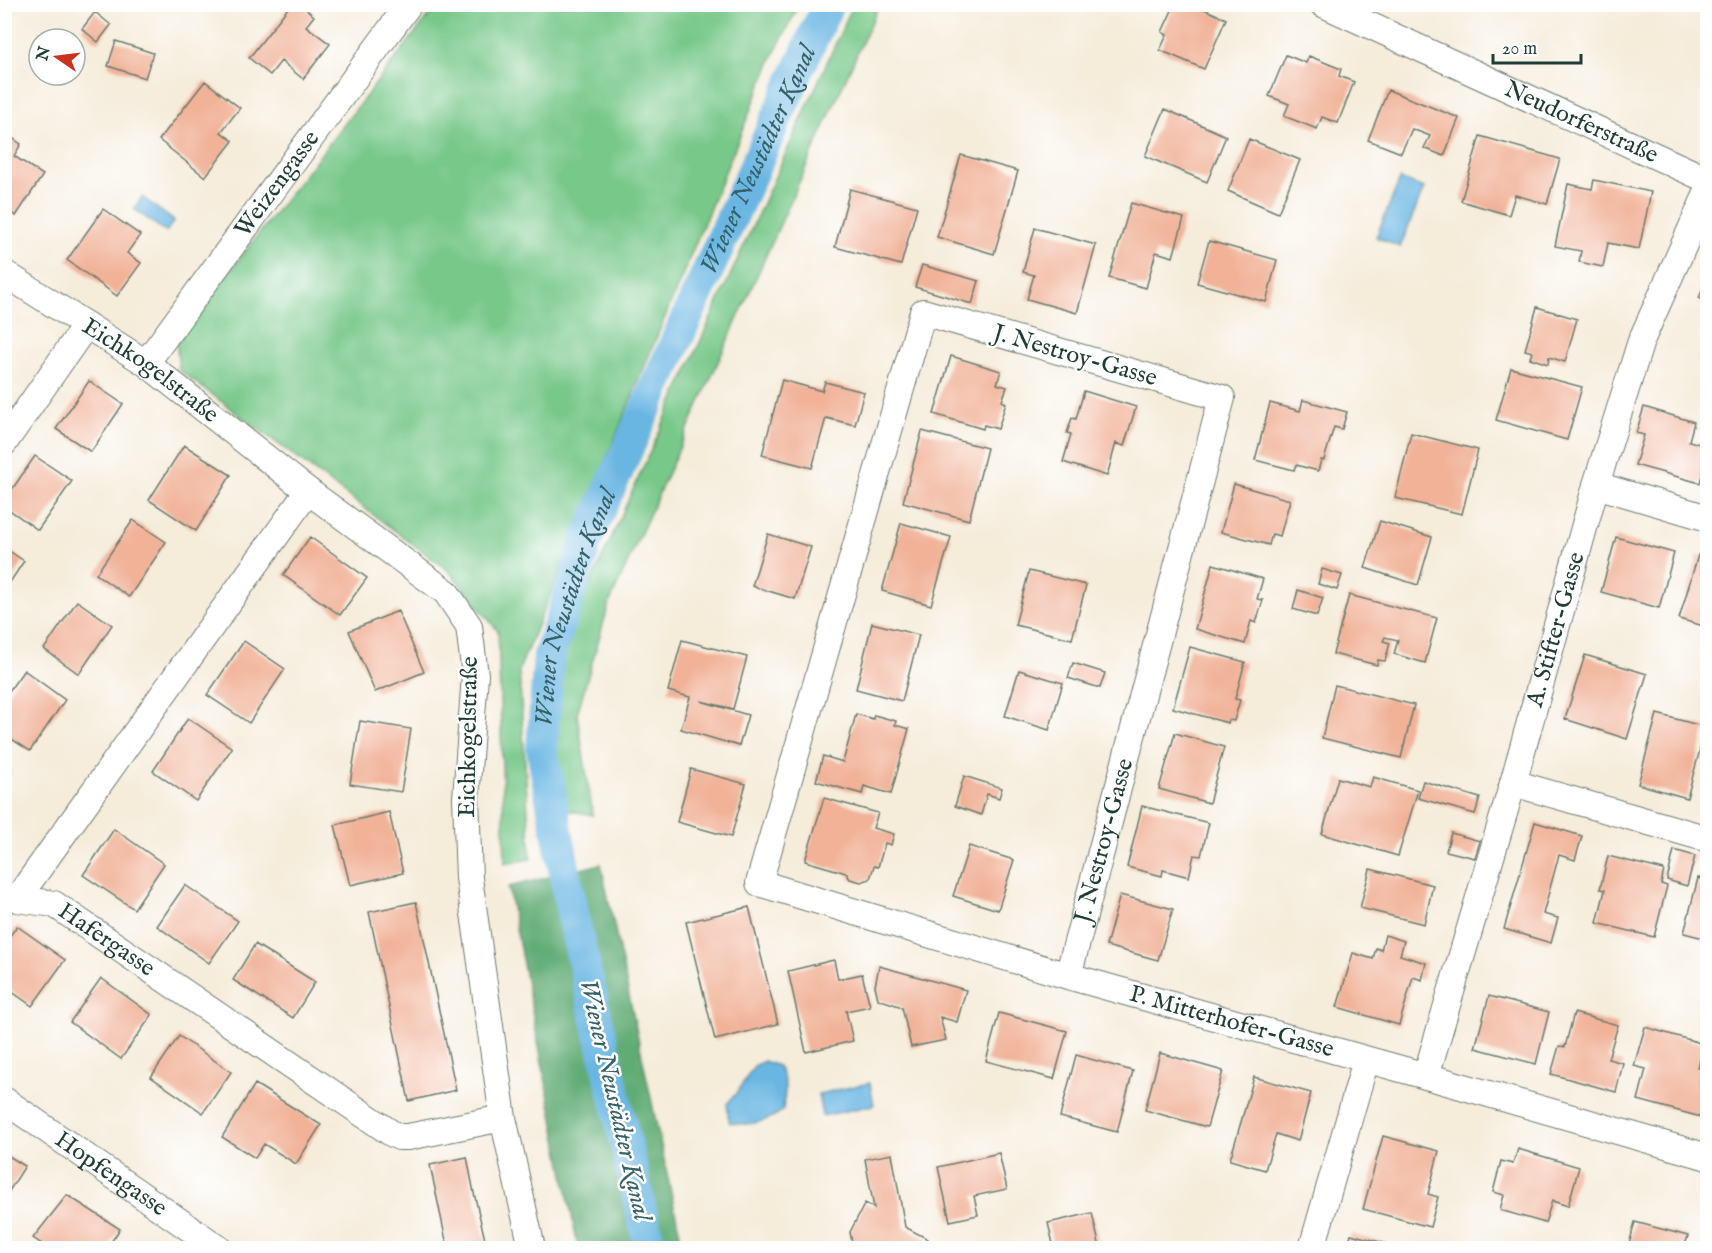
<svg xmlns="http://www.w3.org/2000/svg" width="1712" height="1253" viewBox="0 0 1712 1253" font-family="'IM FELL English',serif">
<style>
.green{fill:#77c889;stroke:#4b825e;stroke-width:1.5}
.forest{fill:#61ac75;stroke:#407454;stroke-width:1.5}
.water{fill:#69b6e3;stroke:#447a8c;stroke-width:1.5}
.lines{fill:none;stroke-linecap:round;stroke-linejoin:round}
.canal{stroke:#69b6e3;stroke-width:32}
.building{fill:#f1b298}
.minor-casing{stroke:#6a7a6e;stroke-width:28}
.minor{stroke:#fff;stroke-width:26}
.labels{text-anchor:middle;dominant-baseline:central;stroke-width:5;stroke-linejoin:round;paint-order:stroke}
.street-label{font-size:24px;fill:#1f3d34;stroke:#fff}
.water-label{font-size:26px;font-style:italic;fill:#356169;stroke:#fff}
</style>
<rect width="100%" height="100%" fill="#fff"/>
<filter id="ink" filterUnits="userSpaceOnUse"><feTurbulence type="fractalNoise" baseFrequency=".0167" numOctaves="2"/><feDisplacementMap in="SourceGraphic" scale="12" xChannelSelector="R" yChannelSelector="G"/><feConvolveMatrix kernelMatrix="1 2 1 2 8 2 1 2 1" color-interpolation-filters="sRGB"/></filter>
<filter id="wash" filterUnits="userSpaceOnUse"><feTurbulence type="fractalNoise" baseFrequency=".008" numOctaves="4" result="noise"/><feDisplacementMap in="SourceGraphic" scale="24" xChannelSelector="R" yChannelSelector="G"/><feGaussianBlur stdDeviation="1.35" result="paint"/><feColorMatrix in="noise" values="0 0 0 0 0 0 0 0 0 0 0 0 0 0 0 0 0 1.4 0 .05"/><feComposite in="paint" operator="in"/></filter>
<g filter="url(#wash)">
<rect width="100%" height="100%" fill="#f5ecda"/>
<path class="green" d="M437,5H799L773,56L519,670L531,859L505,864L498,631L450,572L179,370L176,340Z
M853,5H879L609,604L577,714L593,815L566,810L555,738L562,646Z"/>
<path class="forest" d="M601,864L683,1248H578L508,887Z"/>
<path class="water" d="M1400,179L1424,188L1400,247L1376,237Z
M142,197L174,221L166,232L134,209Z
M764,1061L778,1066C788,1085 785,1090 783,1110C769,1122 747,1127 729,1122L727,1104L738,1091L754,1066Z
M870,1083L874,1105L822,1116L818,1094Z"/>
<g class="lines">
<path class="canal" id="s1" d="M650,1248L572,912L542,749L549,656L588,537L828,4"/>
</g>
<g id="blocks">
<path class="building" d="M291,4H300L314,16L306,26L330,44L303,79L281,61L270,75L249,58Z
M1175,4H1193L1226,19L1204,69L1160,50L1167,35L1162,32Z
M95,12L111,25L98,42L82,29Z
M116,41L153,53L145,78L108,66Z
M1286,55L1306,63L1309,56L1341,69L1339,76L1354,82L1338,123L1322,117L1317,129L1284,116L1289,104L1269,96Z
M205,81L240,108L221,132L233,141L205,177L159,140Z
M1388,90L1459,118L1444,156L1424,148L1430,136L1412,129L1401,153L1368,140Z
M1165,109L1226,136L1207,182L1145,156Z
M6,134L21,144L14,156L43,175L16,216L4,209V136Z
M1480,136L1560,159L1547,204L1515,195L1509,215L1461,201Z
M1249,139L1300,160L1278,213L1228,191Z
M961,155L1018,171L994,254L937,237Z
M1594,180L1651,192L1639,249L1608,243L1603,267L1579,262L1581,251L1555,246L1568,184L1592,189Z
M850,189L917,207L901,265L835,247Z
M1131,203L1184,218L1173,257L1156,252L1146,288L1109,278Z
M103,209L140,235L127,253L141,263L117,296L67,260Z
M1035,228L1096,245L1077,313L1027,299L1034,275L1023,272Z
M1209,241L1277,260L1266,302L1197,283Z
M922,265L979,281L972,304L915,287Z
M1707,279V302L1699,298Z
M1537,307L1577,319L1565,362L1549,357L1548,364L1530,358L1532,352L1525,350Z
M951,356L1001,371L997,384L1007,387L1002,401L1006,403L998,429L984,425L983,429L934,414Z
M1511,368L1582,387L1567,440L1496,420Z
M782,380L822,391L825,382L864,392L855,425L826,418L812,468L762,455Z
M89,381L123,404L91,452L56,429Z
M1084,391L1136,407L1124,446L1116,443L1107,476L1063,462L1071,434L1067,433L1072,418L1076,419Z
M1303,400L1347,412L1342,429L1334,427L1324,460H1321L1318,471L1296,465L1294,470L1255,460L1270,403L1300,411Z
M1644,407L1694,422L1689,441L1707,446V455L1700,483L1635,465L1644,435L1636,433Z
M922,431L987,448L969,520L903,502Z
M1411,433L1478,450L1462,514L1395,498Z
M184,445L231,475L196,531L149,500Z
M35,456L72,481L38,530L4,506V501Z
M1234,484L1290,500L1280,536L1272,534L1269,545L1221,532Z
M133,520L166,542L129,597L96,574Z
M1380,521L1432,537L1418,585L1365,568Z
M901,523L951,537L931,605L882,591Z
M768,534L811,547L795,599L752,586Z
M310,537L367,578L340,615L283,575Z
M1616,537L1674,553L1659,608L1601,592Z
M5,548L24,561L5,590Z
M1698,555L1707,558V627L1679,619Z
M1213,564L1263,579L1257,599L1263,600L1256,623L1251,621L1245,644L1195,629Z
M1322,569L1342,575L1337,590L1318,584Z
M1029,571L1086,585L1072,639L1015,625Z
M1298,590L1323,598L1317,616L1293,609Z
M1349,595L1437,618L1425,663L1394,654L1398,640L1385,637L1383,641L1390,643L1385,661L1378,660L1377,665L1333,654Z
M77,601L112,625L79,674L44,649Z
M398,611L424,672L375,692L349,631Z
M872,623L919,635L902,701L856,689Z
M682,640L747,657L733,709L701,701L748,715L739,746L681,729L690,697L668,691Z
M244,641L285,669L249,723L207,695Z
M1190,647L1245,662L1235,699L1240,700L1234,721L1229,720L1228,723L1173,708Z
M1585,655L1647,674L1627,739L1565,719Z
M1073,663L1105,673L1100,688L1068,678Z
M24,670L65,700L30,751L4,734V698Z
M1019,670L1063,683L1049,730L1005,716Z
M1335,685L1414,705L1401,758L1322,738Z
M856,714L873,719L874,715L896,721L895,725L909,729L891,794L864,786L862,794L816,781L823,756L843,762Z
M1657,714L1706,727L1687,798L1638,784Z
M188,718L232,748L196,801L153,771Z
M360,721L411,729L401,792L350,784Z
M1175,733L1224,747L1209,803L1159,789Z
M4,769L11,773L4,782Z
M691,769L746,784L731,837L677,822Z
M964,776L1002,788L999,798L987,794L981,815L955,806Z
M1373,777L1418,790L1398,856L1322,834L1338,778L1370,787Z
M1423,781L1480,798L1475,814L1418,798Z
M824,798L878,813L873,828L894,834L891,845L885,843L878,867L874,866L870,879L861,882L850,879L846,873L805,861Z
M1142,806L1209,823L1201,856L1194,855L1189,877L1163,870L1162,876L1127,867Z
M389,812L403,873L350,885L335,825Z
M1535,822L1582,836L1575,860L1559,855L1543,914L1558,918L1551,943L1504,929Z
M114,829L164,864L134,909L83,875Z
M1451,833L1480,841L1475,858L1446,851Z
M969,846L1014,860L998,910L953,896Z
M1674,850L1695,856L1687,886L1667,880Z
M1608,856L1664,870L1661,884L1667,886L1654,937L1597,923L1605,890L1600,889Z
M1370,869L1433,885L1424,924L1360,908Z
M1698,878L1707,880V939L1684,933Z
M185,885L238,921L209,963L157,926Z
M1120,895L1173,909L1158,960L1106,946Z
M416,902L456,1090L409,1101L369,912Z
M749,907L778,1024L715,1040L686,922Z
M17,926L65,960L32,1006L4,986V944Z
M1385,935L1404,941L1400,955L1426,963L1422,980L1413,977L1399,1025L1337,1007L1353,953L1373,959L1376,948L1381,950Z
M255,944L315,982L293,1018L233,980Z
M834,960L838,979L862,974L870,1006L846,1011L853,1041L806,1052L788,971Z
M879,966L966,990L957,1022L940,1017L946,1040L911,1047L902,1007L878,999L875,986Z
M101,978L152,1015L121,1059L70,1022Z
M1489,996L1549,1012L1536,1064L1475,1048Z
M999,1013L1067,1031L1054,1079L986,1061Z
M1574,1013L1618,1025L1608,1059L1623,1063L1616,1092L1551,1074L1559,1046L1565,1047Z
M1645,1027L1704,1044L1698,1068L1707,1070V1093L1701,1117L1638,1100L1646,1069L1634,1066Z
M179,1036L231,1072L203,1113L151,1077Z
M1160,1053L1223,1071L1207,1127L1145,1110Z
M1076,1055L1133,1071L1117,1132L1060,1117Z
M1254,1077L1311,1093L1298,1141L1276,1134L1265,1170L1230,1160Z
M255,1084L321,1125L296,1164L264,1144L255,1158L222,1137Z
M1383,1136L1439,1151L1428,1194L1438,1197L1430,1227L1363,1209Z
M1518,1149L1579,1167L1568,1206L1552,1201L1545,1223L1500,1210L1504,1195L1493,1192L1501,1161L1513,1164Z
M4,1153L25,1166L4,1199Z
M999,1153L1007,1189L974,1196L978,1215L950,1221L938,1167Z
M892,1154L905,1227L928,1239L922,1248H853L850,1232L865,1203L874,1208L865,1159Z
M467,1157L474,1193L487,1248H448L445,1236L430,1165Z
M67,1195L120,1229L107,1248H48L33,1238Z
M1092,1213L1100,1248H1054L1048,1223Z
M1635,1222L1688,1236L1684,1248H1628Z
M1351,1234L1402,1248H1347Z"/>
</g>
</g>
<g filter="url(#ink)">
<use href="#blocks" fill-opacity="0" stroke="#6a7a6e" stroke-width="1.5"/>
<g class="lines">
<g class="minor-casing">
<g id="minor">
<path id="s2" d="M1323,4L1708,180"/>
<path id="s3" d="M4,273L146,363L308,491L446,592L469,626L475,675L466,798L469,878L503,1118L532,1248"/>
<path id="s4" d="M146,363L409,4"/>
<path d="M4,443L86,325"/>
<path d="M1596,485L1708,518"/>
<path id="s5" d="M308,491L17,899L54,904L391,1133L399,1137H408L503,1118"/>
<path d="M1513,783L1708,839"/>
<path id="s6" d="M1068,976L1222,398L923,312L759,883L1068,976L1426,1076L1708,1157"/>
<path id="s7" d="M1426,1076L1513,783L1596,485L1641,341L1708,191"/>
<path id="s8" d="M4,1100L218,1248"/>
<path d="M1312,1248L1366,1060"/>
</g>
</g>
<use href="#minor" class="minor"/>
</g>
</g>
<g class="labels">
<g class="street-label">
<text stroke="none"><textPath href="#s2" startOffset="284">Neudorferstraße</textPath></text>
<text stroke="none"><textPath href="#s4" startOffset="222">Weizengasse</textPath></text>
<text transform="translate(1075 356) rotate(16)">J. Nestroy-Gasse</text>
<text stroke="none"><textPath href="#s3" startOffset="176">Eichkogelstraße</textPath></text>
<text stroke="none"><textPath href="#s7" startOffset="465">A. Stifter-Gasse</textPath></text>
<text transform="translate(469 737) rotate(-89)">Eichkogelstraße</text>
<text stroke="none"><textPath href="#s6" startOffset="140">J. Nestroy-Gasse</textPath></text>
<text stroke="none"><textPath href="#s5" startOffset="602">Hafergasse</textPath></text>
<text stroke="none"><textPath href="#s6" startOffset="1996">P. Mitterhofer-Gasse</textPath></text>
<text stroke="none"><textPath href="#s8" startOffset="130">Hopfengasse</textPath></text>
</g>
<g class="water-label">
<text stroke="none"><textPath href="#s1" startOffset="1143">Wiener Neustädter Kanal</textPath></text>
<text stroke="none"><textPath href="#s1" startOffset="657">Wiener Neustädter Kanal</textPath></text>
<text transform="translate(615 1100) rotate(77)">Wiener Neustädter Kanal</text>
</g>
</g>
<rect width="1712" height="1253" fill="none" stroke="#fff" stroke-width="24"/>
<g transform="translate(57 57) rotate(284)"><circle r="28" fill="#ffffff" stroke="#a5b1ae" stroke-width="1.5"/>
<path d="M0-4.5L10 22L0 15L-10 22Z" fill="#c8321e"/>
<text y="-9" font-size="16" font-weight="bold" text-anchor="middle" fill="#1f3d34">N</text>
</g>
<path d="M1493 54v9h88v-9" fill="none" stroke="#1f3d34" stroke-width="3"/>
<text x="1502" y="54" font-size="18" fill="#1f3d34" stroke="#ffffff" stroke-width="4.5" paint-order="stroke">20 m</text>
</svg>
